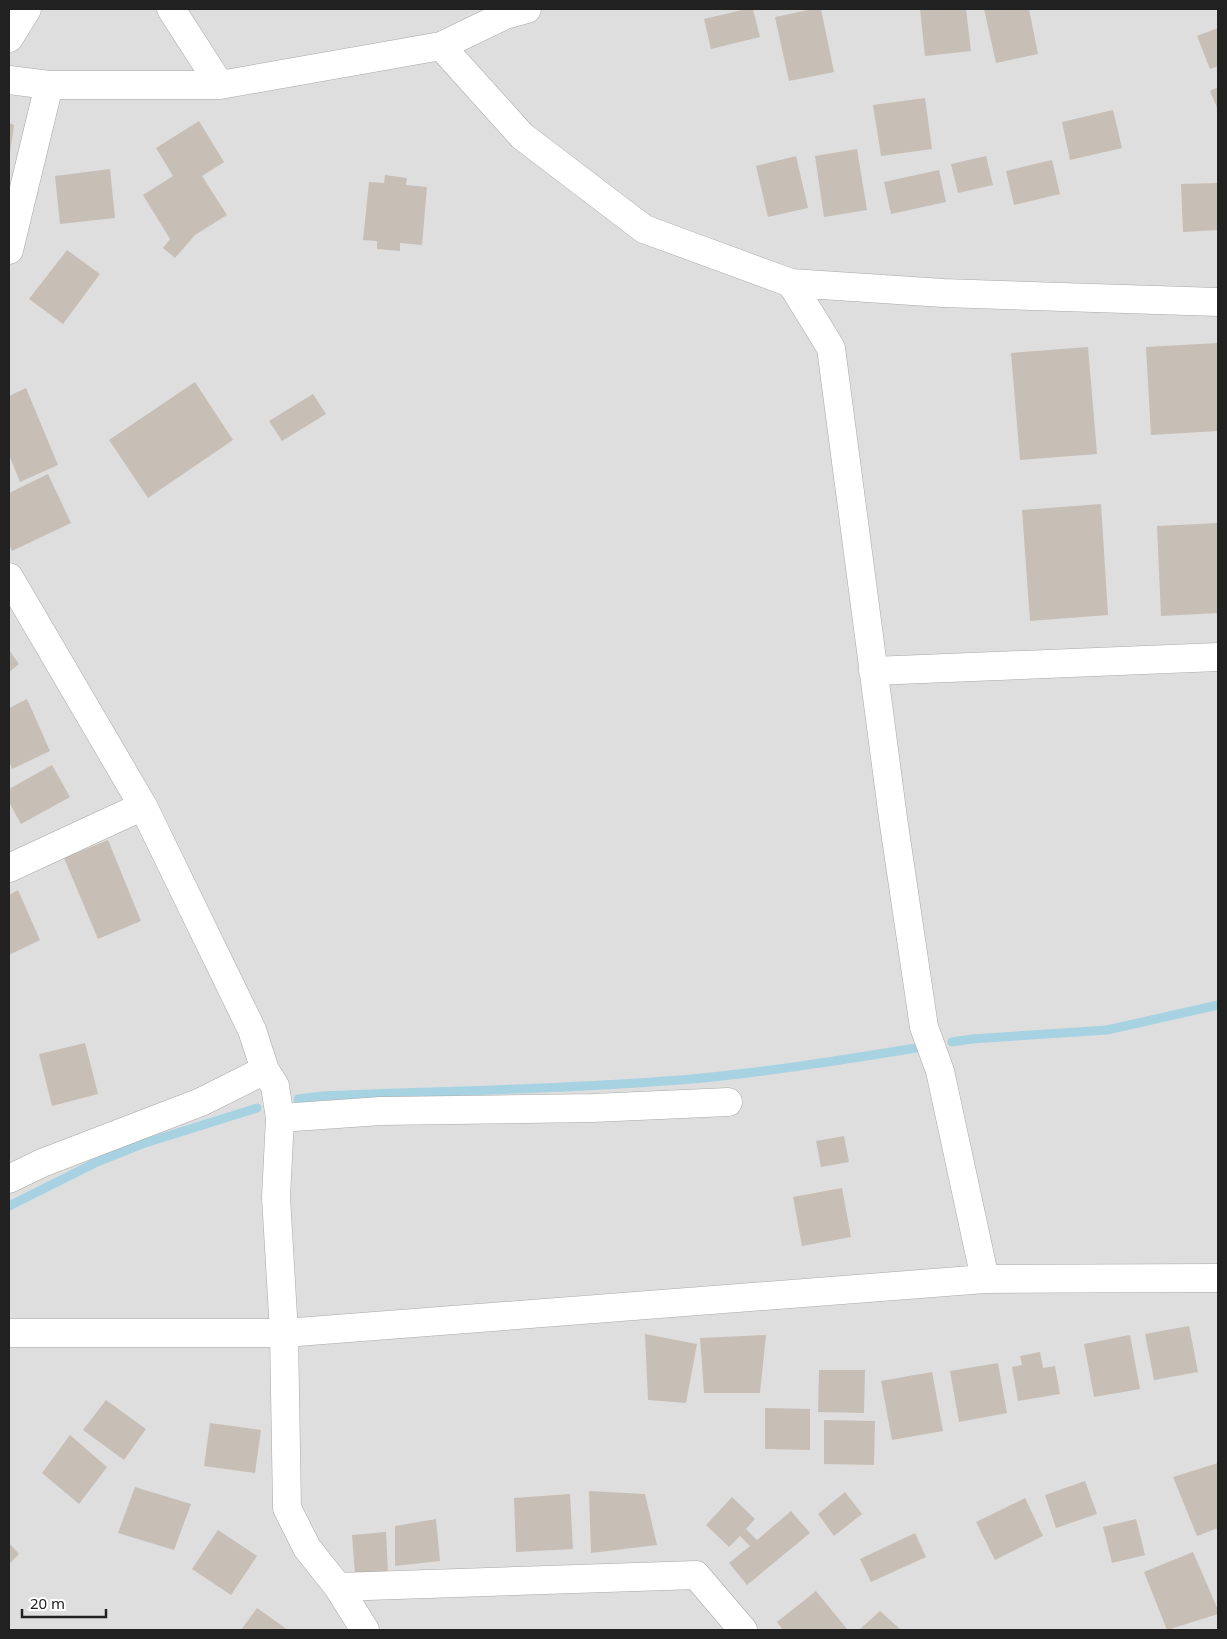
<svg xmlns="http://www.w3.org/2000/svg" width="1227" height="1639" viewBox="0 0 1227 1639" font-family="'Noto Sans',sans-serif">
<style>
.residential{fill:#dfdede}
.lines{fill:none;stroke-linecap:round;stroke-linejoin:round}
.stream{stroke:#a6d2e1;stroke-width:9}
.building{fill:#c7beb6}
.street-casing{stroke:#a8a8a8;stroke-width:29}
.street{stroke:#fff;stroke-width:28}
</style>
<rect width="100%" height="100%" fill="#f2efe8"/>
<path class="residential" d="M9,9H1218V1630H9Z"/>
<g class="lines">
<path class="stream" d="M952,1042L972,1039L1107,1030L1218,1005
M298,1099L322,1096C445,1091 569,1089 692,1079C767,1072 842,1060 916,1048
M9,1206L97,1162L142,1144L257,1108"/>
</g>
<path class="building" d="M746,9H753L760,37L711,49L704,19Z
M813,9H821L834,72L789,81L775,17Z
M920,9H966L971,51L925,56Z
M984,9H1029L1038,54L996,63Z
M1218,28V66L1210,69L1197,36Z
M1218,87V110L1210,91Z
M925,98L932,149L881,156L873,105Z
M1113,110L1122,148L1070,160L1062,122Z
M199,121L224,162L202,176L227,215L195,235L175,258L163,248L170,239L143,195L173,176L156,148Z
M9,123L14,125L10,153L9,152Z
M857,149L867,210L824,217L815,156Z
M796,156L808,208L768,217L756,166Z
M986,156L993,185L958,193L951,164Z
M1052,160L1060,194L1014,205L1006,171Z
M110,169L115,218L60,224L55,176Z
M939,170L946,202L891,214L884,182Z
M385,175L407,178L406,185L427,187L422,245L400,243V251L377,249V241L363,240L369,182L384,183Z
M1218,183V230L1183,232L1181,184Z
M67,250L100,274L63,324L29,299Z
M1218,343V431L1151,435L1146,347Z
M1088,347L1097,454L1020,460L1011,353Z
M195,382L233,440L148,498L109,440Z
M26,388L58,465L20,482L9,455V396Z
M313,394L326,414L282,441L269,421Z
M48,474L71,523L12,551L9,544V493Z
M1101,504L1108,615L1030,621L1022,510Z
M1218,523V613L1161,616L1157,526Z
M9,650L19,664L9,672Z
M27,699L50,751L12,769L9,761V708Z
M52,765L70,797L21,824L9,802V789Z
M108,840L141,921L98,939L64,858Z
M18,890L40,940L9,955V895Z
M85,1043L98,1094L52,1106L39,1054Z
M844,1136L849,1162L821,1167L816,1141Z
M842,1188L851,1237L802,1246L793,1197Z
M1189,1326L1198,1372L1154,1380L1145,1334Z
M645,1334L697,1344L686,1403L648,1400Z
M766,1335L760,1393H704L700,1338Z
M1130,1335L1140,1389L1094,1397L1084,1344Z
M1040,1352L1043,1368L1055,1366L1060,1394L1018,1401L1012,1367L1022,1365L1020,1356Z
M998,1363L1007,1413L959,1422L950,1371Z
M819,1370H865L864,1413L818,1412Z
M932,1372L943,1431L892,1440L881,1381Z
M106,1400L146,1429L124,1460L83,1430Z
M765,1408L810,1409V1450L765,1449Z
M824,1420L875,1421L874,1465L824,1464Z
M210,1423L261,1430L255,1473L204,1466Z
M70,1435L107,1467L79,1504L42,1473Z
M1218,1463V1528L1197,1536L1173,1477Z
M1085,1481L1097,1514L1056,1528L1045,1495Z
M135,1487L191,1504L174,1550L118,1533Z
M589,1491L645,1494L657,1545L591,1553Z
M845,1492L862,1514L834,1536L818,1514Z
M570,1494L573,1549L516,1552L514,1498Z
M732,1497L755,1519L746,1529L757,1540L791,1511L810,1533L747,1585L729,1563L750,1546L740,1536L729,1547L706,1525Z
M1025,1498L1043,1536L995,1560L976,1522Z
M436,1519L440,1561L395,1566V1526Z
M1136,1519L1145,1555L1112,1563L1103,1527Z
M218,1530L257,1556L231,1595L192,1569Z
M386,1532L388,1572L355,1575L352,1535Z
M915,1533L926,1557L871,1582L860,1559Z
M9,1543L19,1554L9,1564Z
M1193,1552L1218,1610V1614L1167,1630L1144,1572Z
M816,1591L847,1629L845,1630H783L777,1622Z
M257,1608L288,1630H241Z
M880,1611L901,1630H859Z"/>
<g class="lines">
<g class="street-casing">
<path id="street" d="M171,9L220,85
M9,38L27,9
M441,46L522,136L644,229L791,283L943,293L1218,302
M9,80L49,85H220L441,46L505,15L527,9
M9,250L49,85
M791,283L831,348L893,818L924,1027L940,1071L985,1279
M9,577L143,806L252,1030L265,1070L201,1102L42,1163L9,1179
M873,671L1218,657
M9,868L143,806
M265,1070L275,1086L280,1118L276,1197L284,1333L287,1508L307,1548L338,1587L365,1630
M280,1118L381,1111L593,1108L728,1102
M9,1333H284L985,1279L1218,1278
M338,1587L696,1575L743,1630"/>
</g>
<use href="#street" class="street"/>
</g>
<rect width="1227" height="1639" fill="none" stroke="#212121" stroke-width="20"/>
<path d="M22 1609v8h84v-8" fill="none" stroke="#212121" stroke-width="2.5"/>
<text x="30" y="1609" font-size="15" fill="#212121" stroke="#ffffff" stroke-width="4" paint-order="stroke">20 m</text>
</svg>
